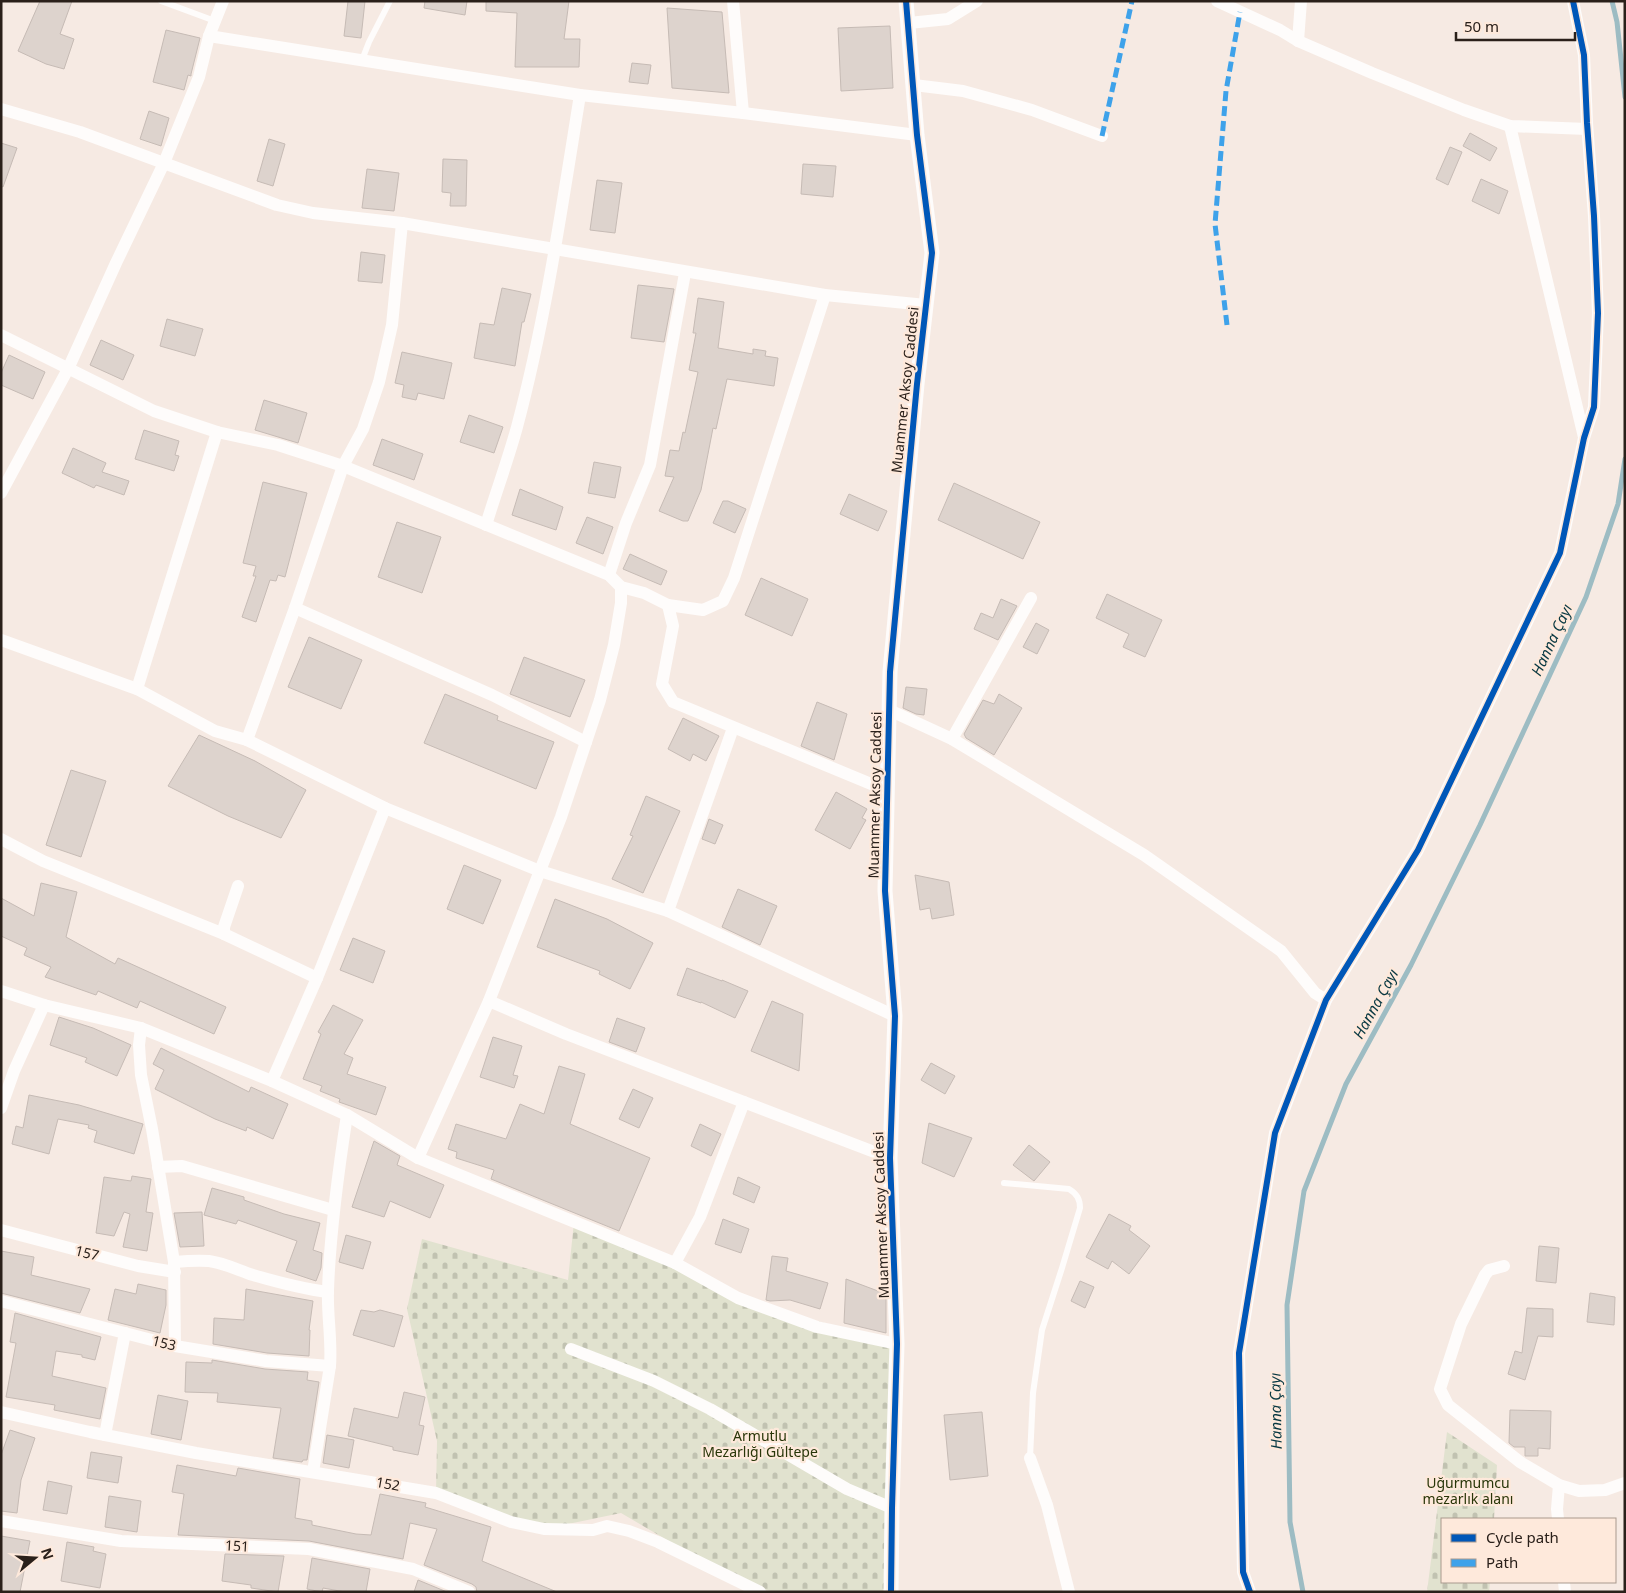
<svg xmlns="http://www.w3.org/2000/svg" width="1626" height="1593" font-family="'Noto Sans',sans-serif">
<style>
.cemetery{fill:url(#cemetery-stones)}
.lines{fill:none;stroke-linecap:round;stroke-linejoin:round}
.stream{stroke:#9dbcc3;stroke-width:5}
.building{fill:#ddd3cd;stroke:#c6bbb5}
.service{stroke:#fefcfb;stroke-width:6}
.minor{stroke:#fefcfb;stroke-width:12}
.tertiary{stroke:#fefcfb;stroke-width:15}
.quiet{stroke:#3ea2ea;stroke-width:5;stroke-dasharray:10 5;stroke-linecap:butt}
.cycleway-casing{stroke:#fee9db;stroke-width:9}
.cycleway{stroke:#0057b8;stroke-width:6}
.labels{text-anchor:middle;stroke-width:4.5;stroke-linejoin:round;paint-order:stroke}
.street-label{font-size:14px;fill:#2a201a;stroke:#fee9db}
.park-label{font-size:14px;fill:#293609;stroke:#fee9db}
.water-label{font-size:15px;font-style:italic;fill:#083842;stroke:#fee9db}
</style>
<defs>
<pattern id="cemetery-stones" width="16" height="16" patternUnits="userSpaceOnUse" patternTransform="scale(1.25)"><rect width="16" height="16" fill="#e1e2cf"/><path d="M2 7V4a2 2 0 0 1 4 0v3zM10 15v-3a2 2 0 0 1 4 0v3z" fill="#c1c2b1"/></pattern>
</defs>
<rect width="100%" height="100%" fill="#f6eae3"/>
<!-- cemetery -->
<g class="cemetery">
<path d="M574,1222L738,1298L897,1344L887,1592H775L742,1584L621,1513L544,1529L436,1493L437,1441L407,1309L422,1239L568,1280Z"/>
<path d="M1447,1432L1497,1465L1494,1519H1442V1582H1490L1489,1592H1427Z"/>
</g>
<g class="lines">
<!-- stream -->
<g class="stream">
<path d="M1612,1L1617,22L1625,97"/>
<path d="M1303,1592L1290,1522L1287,1305L1304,1191L1346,1084L1411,965L1480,825L1586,597L1618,504L1625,459"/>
</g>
</g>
<!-- building -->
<g class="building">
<path d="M40,1H72L60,34L74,39L64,69L46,64L18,51Z"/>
<path d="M348,1H365L361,38L344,36Z"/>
<path d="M425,1H467L465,15L424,8Z"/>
<path d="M486,1H569L564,39H580L579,67H515L517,13L486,11Z"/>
<path d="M667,8L722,12L729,93L672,88Z"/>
<path d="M890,26L893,88L841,91L838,28Z"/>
<path d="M166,30L200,38L191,74V76L188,75L184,90L153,82Z"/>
<path d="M632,63L651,65L648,84L629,82Z"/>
<path d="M149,111L169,118L161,146L140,139Z"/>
<path d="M1470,133L1497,148L1490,161L1463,146Z"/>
<path d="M269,139L285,144L273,186L257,181Z"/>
<path d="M1,143L17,148L3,187L1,186Z"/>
<path d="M1450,147L1462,152L1448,185L1436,179Z"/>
<path d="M443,159L467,160L466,206H450L451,193L442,192Z"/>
<path d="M803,164L836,166L833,197L801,194Z"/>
<path d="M367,169L399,173L394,211L362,208Z"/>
<path d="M1481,179L1508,191L1499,214L1472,201Z"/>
<path d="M597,180L622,183L615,233L590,230Z"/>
<path d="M361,252L385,255L382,283L358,281Z"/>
<path d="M638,285L674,289L664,342L631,338Z"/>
<path d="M502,288L531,294L524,322H522L515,366L474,358L480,323L494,325Z"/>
<path d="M698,298L724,302L718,348L753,354V349L766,351L765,356L778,358L774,386L727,379L716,429L713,428L701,490L688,521H683L659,511L674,477L665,476L670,450L679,451L683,432L685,433L698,372L689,370L696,333H693Z"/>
<path d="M167,319L203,329L195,356L160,346Z"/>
<path d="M101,340L134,355L123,380L90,365Z"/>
<path d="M402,352L452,363L444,399L418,393L416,400L402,397L404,385L395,383Z"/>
<path d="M9,355L45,372L33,399L1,385V373Z"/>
<path d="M264,400L307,413L298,443L255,430Z"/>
<path d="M469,415L503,427L494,453L460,442Z"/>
<path d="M144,430L179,441L175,455L179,456L174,471L135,459Z"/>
<path d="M382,439L423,454L414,480L373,465Z"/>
<path d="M73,448L106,463L102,472L129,481L124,495L96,485L94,488L62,473Z"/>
<path d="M594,462L621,467L615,498L588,493Z"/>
<path d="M263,482L307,493L285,577L278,575L276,581L270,580L256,622L242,617L256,576H253L256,566L243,563Z"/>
<path d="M954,483L1040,522L1023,559L938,520Z"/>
<path d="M520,489L563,507L556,530L512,515Z"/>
<path d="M849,494L887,511L878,531L840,514Z"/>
<path d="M723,501H728L746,509L735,533L713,523Z"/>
<path d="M587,517L613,527L603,554L576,543Z"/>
<path d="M397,522L441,537L422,593L378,577Z"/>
<path d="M630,554L667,571L661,585L623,569Z"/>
<path d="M761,578L808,599L792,636L745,615Z"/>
<path d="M1107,594L1162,620L1145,657L1123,647L1129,634L1096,618Z"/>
<path d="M1001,599L1017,606L998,640L974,629L981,613L993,618Z"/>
<path d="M1036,623L1049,630L1037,654L1023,647Z"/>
<path d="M309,637L362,660L341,709L288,687Z"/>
<path d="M524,657L585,680L570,717L510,694Z"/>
<path d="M906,687L927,689L924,715L916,714L903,708Z"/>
<path d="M445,694L498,716L497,720L554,742L536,789L424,743Z"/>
<path d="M999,694L1022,708L994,755L966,738L964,734L983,700L994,704Z"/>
<path d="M817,702L847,714L834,760L801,746Z"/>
<path d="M683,718L719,736L706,761L693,754L690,761L668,749Z"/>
<path d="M199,735L255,761L306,790L281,838L228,816L168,786Z"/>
<path d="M71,770L106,781L81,857L46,845Z"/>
<path d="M836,792L867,809L862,818L866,820L850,849L815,830Z"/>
<path d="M646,796L680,811L643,893L612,879L633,836L630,835Z"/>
<path d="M709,819L723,825L715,844L702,839Z"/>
<path d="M464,865L501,880L483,924L447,909Z"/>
<path d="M915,875L949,882L954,915L932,919L930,908L920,910Z"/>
<path d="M41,883L77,892L66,937L115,964L118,958L226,1007L214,1034L140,1001L137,1008L98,991L96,995L45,977L51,967L24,955L27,948L1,936V898L34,916Z"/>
<path d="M738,889L777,906L760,945L722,927Z"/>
<path d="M555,899L607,919L653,943L630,989L599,974L600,971L537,947Z"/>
<path d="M353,938L385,951L373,983L340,970Z"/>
<path d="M687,968L722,981V980L748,991L735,1018L701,1002V1003L677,995Z"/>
<path d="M772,1001L803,1014L799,1071L751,1051Z"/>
<path d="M333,1005L363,1020L344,1054L353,1058L347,1074L386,1087L376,1115L339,1102L340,1099L320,1091L322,1086L303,1079L321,1034L318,1032Z"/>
<path d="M59,1017L93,1028L131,1045L117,1076L85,1062L87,1058L50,1045Z"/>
<path d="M617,1018L645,1028L636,1052L609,1042Z"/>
<path d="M493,1037L522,1046L513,1075L518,1076L514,1088L480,1077Z"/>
<path d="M161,1048L249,1092L251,1087L288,1104L273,1139L247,1127L246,1131L215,1119L155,1089L164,1070L153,1064Z"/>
<path d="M931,1063L955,1076L945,1094L921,1080Z"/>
<path d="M559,1066L585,1074L570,1124L650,1158L619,1231L491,1179L494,1170L456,1158L457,1152L448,1149L456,1124L506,1139L520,1104L544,1114Z"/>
<path d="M633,1089L653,1098L639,1128L619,1119Z"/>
<path d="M29,1095L79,1105L143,1124L134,1154L94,1142L97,1131L88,1128L89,1125L58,1119L49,1154L12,1144L16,1126L23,1128Z"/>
<path d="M929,1123L972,1138L954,1177L922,1163Z"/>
<path d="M700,1124L721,1134L711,1156L691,1146Z"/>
<path d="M374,1141L400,1156L397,1165L444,1185L430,1218L390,1201L384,1217L352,1207Z"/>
<path d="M1029,1145L1050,1162L1034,1181L1013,1165Z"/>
<path d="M132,1176L151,1179L146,1212L153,1213L147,1251L123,1247L130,1214L124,1212L114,1236L96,1233L104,1177L131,1181Z"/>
<path d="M738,1177L760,1187L754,1203L733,1194Z"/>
<path d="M212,1188L244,1197V1200L284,1214L320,1223L313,1250L322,1253L321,1268L316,1281L286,1271L297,1241L238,1220L236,1224L204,1215Z"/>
<path d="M202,1212L204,1246L180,1247L174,1213Z"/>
<path d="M1109,1214L1131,1226L1129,1230L1150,1246L1129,1274L1112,1261L1108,1269L1086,1257Z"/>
<path d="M723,1219L749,1229L741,1253L715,1244Z"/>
<path d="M346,1235L371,1242L363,1269L339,1262Z"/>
<path d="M1539,1246L1559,1248L1556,1283L1536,1281Z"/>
<path d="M1,1251L34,1257L31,1275L90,1289L80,1313L1,1293Z"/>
<path d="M772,1256L788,1258L786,1271L828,1283L820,1309L790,1300L770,1301L766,1300Z"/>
<path d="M846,1279L886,1294V1333L844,1323Z"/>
<path d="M1080,1281L1094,1287L1085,1308L1071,1301Z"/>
<path d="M138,1284L166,1290V1305L160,1333L108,1320L115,1289L136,1294Z"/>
<path d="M246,1289L313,1301L309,1330H310L309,1356L267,1353L213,1344L214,1318L244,1320Z"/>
<path d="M1590,1293L1615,1297L1614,1325L1587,1322Z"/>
<path d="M1527,1308L1553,1309V1337L1538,1336L1525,1380L1508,1374L1515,1351L1522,1353Z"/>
<path d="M361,1310L374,1312L380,1310L403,1316L394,1347L353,1335Z"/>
<path d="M15,1313L101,1337L95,1360L82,1357V1355L56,1351L52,1376L106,1388L100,1419L54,1410L55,1405L6,1397L16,1343L10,1342Z"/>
<path d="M212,1360L265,1369L308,1372L307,1380L319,1382L307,1460H303L302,1462L273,1458L281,1408L217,1402L218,1393L185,1392L186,1362L212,1363Z"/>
<path d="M404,1392L425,1397L419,1425L424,1426L418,1455L393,1450V1447L348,1436L354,1408L398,1418Z"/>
<path d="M158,1395L188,1401L181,1440L151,1434Z"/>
<path d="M1510,1410L1551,1411L1550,1449L1538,1448V1456H1525V1447H1514L1509,1443Z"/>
<path d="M982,1412L988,1476L950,1480L944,1415Z"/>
<path d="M10,1430L35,1438L21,1480L17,1513L1,1511V1455Z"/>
<path d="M327,1435L354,1440L349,1468L323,1463Z"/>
<path d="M91,1452L122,1457L118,1483L87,1478Z"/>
<path d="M177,1465L236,1476L238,1468L300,1479L295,1518L312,1521V1525L356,1534L371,1535L380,1494L426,1503L425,1507L491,1527L482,1561L557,1592H477L476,1587L472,1584L424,1565L437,1529L410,1523L403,1559L309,1541L178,1535L184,1494L172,1492Z"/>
<path d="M48,1481L72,1486L67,1514L43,1510Z"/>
<path d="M109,1496L141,1501L137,1532L105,1527Z"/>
<path d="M1,1536L30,1541L20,1592H1Z"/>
<path d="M67,1542L94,1547L93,1551L106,1554L100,1588L61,1581Z"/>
<path d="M225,1554L284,1556L278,1592L251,1588V1585L222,1581Z"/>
<path d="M312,1558L370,1569L366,1592H345L323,1588L322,1592L307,1589Z"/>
<path d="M418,1580L447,1592H414Z"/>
</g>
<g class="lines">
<!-- service -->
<g class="service">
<path d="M161,1L215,21"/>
<path d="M362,60L369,42L390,1"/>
<path d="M1004,1183L1069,1189C1077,1194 1080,1199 1080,1208L1062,1268L1042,1330L1033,1393L1030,1458"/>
</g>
<!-- minor -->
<g class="minor">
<path d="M733,1L743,113"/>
<path d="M1217,1L1280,30L1298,41L1372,73L1464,110L1510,126L1587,129"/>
<path d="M909,23L948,19L977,1"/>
<path d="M209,36L580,95L743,113L917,135"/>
<path d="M1298,41L1301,1"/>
<path d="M914,85L963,91L1032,110L1102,136"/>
<path d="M1,109L80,132L277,205L313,213L402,223L825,295L926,305"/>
<path d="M1510,126L1584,437"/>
<path d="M1,335L154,411L217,432L278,445L343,466L609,575L621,587L644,593L668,605L673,626L662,684L673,702L888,791"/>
<path d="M1,493L68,369L116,263L164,163L199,77L209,36L223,1"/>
<path d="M486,525C496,492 508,460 517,427C546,318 562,206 580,95"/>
<path d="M609,575L626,523L650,465L685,273"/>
<path d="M668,605L703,610L723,601L734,578L825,295"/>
<path d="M295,608L492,695L586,742"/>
<path d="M1,640L137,689L215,731L247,740L385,808L540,871L668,911L895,1016"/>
<path d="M137,689L217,432"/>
<path d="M889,710L952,739L1144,855L1281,951L1315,993L1326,1000"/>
<path d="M952,739L1031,598"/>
<path d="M247,740L295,608L343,466L363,429L379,382L392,325L402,223"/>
<path d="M1,839L43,861L224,934"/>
<path d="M238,886L224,927V934L317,978"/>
<path d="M668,911L733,728"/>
<path d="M1,991L44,1005L141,1028L272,1081L347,1115L418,1158L675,1263L738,1298L817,1327L897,1344"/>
<path d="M489,1001L566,1034L890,1158"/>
<path d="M141,1028L139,1045L141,1075L152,1129L174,1262L175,1346"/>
<path d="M272,1081L317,978L385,808"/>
<path d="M1,1108L14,1071L44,1005"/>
<path d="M418,1158L489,1001L561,817L600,700L614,645L621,603V587"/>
<path d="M158,1167L182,1166L333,1210"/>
<path d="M1,1230L138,1266L175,1272"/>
<path d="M174,1262C185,1261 197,1260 209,1261C224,1263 238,1270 253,1275C277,1282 303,1289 328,1292"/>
<path d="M675,1263L700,1217L744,1102"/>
<path d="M1504,1266L1489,1270L1485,1275L1461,1324L1440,1389L1448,1405L1520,1462L1559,1485L1579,1491L1605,1490L1625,1483"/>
<path d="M1,1301L175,1346L266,1361L330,1366"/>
<path d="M571,1349L654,1381L710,1409L847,1489L892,1508"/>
<path d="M1,1412L90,1432L196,1453L436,1493L511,1522L544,1529L593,1530L607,1526L629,1531L658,1542L760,1592"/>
<path d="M105,1435L125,1333"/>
<path d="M1030,1458L1047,1505L1069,1592"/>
<path d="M313,1472L330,1366C332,1340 327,1315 328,1290C330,1231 338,1173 347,1115"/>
<path d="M1558,1519L1557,1509L1559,1485"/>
<path d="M1,1521L121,1541L309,1549L413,1569L469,1592"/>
<path d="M1564,1582L1565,1592"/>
<path d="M1250,1592L1243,1572L1239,1353L1275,1133L1326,1000L1418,850L1560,553L1584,438L1594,407L1598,313L1594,216L1587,123L1584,55L1573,1"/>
</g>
<!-- tertiary -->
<path class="tertiary" d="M891,1592L892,1508L897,1344L890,1158L895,1016L885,891L890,672L917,384L932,253L917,135L906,1"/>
<!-- quiet -->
<g class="quiet">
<path d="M1102,136L1132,1"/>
<path d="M1227,325L1215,224L1226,91L1240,12"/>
</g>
<!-- cycleway casing -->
<g class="cycleway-casing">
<g id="cycleway">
<path d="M891,1592L892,1508L897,1344L890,1158L895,1016L885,891L890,672L917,384L932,253L917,135L906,1"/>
<path d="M1250,1592L1243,1572L1239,1353L1275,1133L1326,1000L1418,850L1560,553L1584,438L1594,407L1598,313L1594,216L1587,123L1584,55L1573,1"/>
</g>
</g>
<!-- cycleway -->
<use href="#cycleway" class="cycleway"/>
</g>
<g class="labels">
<!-- street labels -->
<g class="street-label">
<text transform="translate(905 390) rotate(-84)" y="5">Muammer Aksoy Caddesi</text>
<text transform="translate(875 795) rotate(-89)" y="5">Muammer Aksoy Caddesi</text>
<text transform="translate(881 1215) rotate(-92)" y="5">Muammer Aksoy Caddesi</text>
<text transform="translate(87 1253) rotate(14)" y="5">157</text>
<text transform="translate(164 1343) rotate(14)" y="5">153</text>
<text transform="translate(388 1484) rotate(10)" y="5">152</text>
<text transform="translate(237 1546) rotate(3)" y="5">151</text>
</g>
<!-- park labels -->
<g class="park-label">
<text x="760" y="1441">Armutlu<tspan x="760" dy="16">Mezarlığı Gültepe</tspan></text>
<text x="1468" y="1488">Uğurmumcu<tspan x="1468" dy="16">mezarlık alanı</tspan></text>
</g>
<!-- water labels -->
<g class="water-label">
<text transform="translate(1552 640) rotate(-65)" y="5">Hanna Çayı</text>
<text transform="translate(1376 1004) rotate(-61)" y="5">Hanna Çayı</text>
<text transform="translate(1276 1411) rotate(-91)" y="5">Hanna Çayı</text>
</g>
</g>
<!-- border -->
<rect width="1626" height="1593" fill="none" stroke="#2a201a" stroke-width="5"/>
<!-- legend -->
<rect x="1441" y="1518" width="175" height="65" fill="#fee9db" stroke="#a9998e"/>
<rect x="1451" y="1534" width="25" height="8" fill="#0057b8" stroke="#a9998e"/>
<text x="1486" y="1543" font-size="15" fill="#2a201a">Cycle path</text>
<rect x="1451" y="1559" width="25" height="8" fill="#3ea2ea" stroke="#a9998e"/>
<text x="1486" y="1568" font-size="15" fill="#2a201a">Path</text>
<!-- north arrow -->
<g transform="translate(35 1558) rotate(72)" stroke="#fee9db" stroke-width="4" paint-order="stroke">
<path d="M0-4L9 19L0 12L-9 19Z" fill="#2a201a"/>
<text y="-8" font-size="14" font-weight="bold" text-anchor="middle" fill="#2a201a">N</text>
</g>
<!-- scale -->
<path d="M1456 32v8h119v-8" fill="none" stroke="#2a201a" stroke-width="2.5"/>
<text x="1464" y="32" font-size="15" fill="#2a201a" stroke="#fee9db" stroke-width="4" paint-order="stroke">50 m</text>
</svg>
